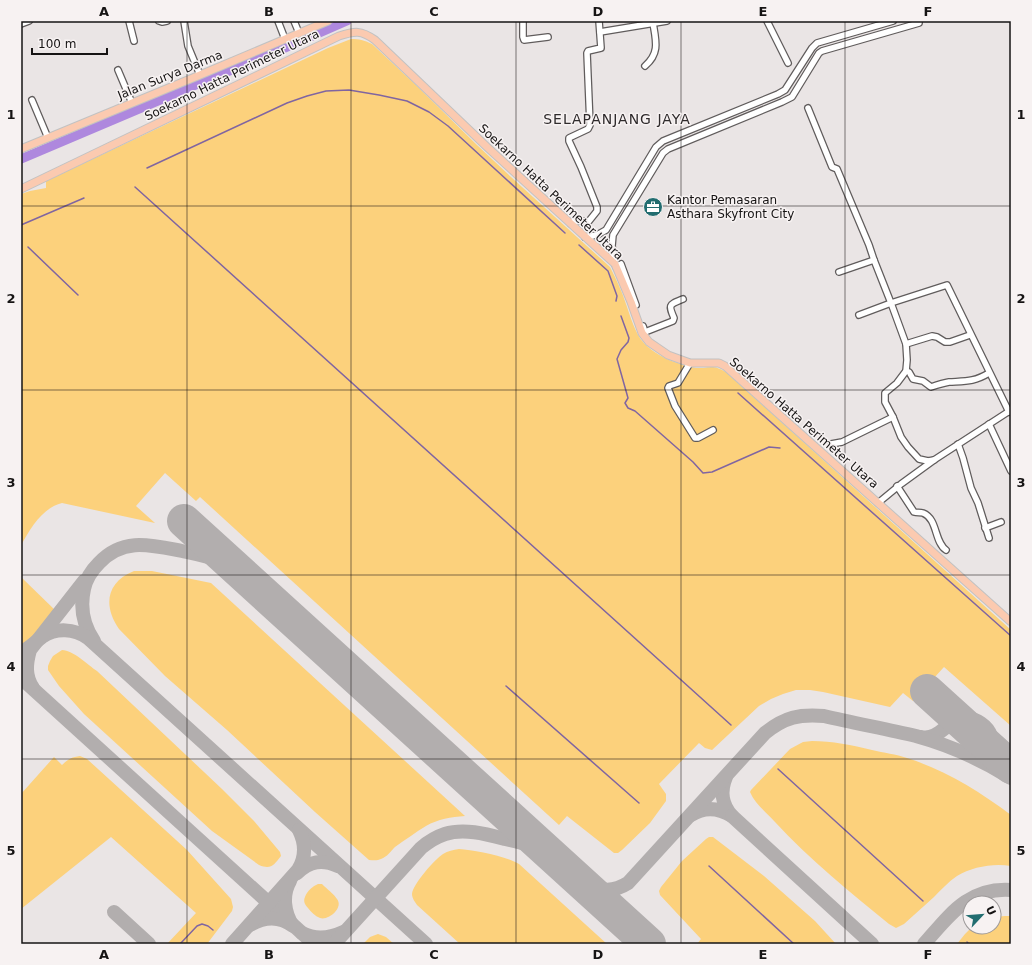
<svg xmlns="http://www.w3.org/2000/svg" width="1032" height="965" font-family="'DejaVu Sans',sans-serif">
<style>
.green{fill:#fcd17c}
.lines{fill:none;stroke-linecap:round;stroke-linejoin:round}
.stream{stroke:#8065a1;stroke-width:1.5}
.river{stroke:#ae88de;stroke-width:9}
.taxiway{stroke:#b2aeae;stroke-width:14}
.runway{stroke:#b2aeae;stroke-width:34}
.minor-casing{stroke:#605c5c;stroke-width:8}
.major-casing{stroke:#c2c2c2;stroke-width:9}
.minor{stroke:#fff;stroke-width:5.5}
.major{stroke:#fbcab0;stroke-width:7}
.grid{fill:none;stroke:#161414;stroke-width:1;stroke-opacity:0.55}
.labels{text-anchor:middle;stroke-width:3;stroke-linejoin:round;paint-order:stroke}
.street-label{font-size:12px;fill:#161414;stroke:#f7f2f2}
.poi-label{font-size:12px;fill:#161414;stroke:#f7f2f2;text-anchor:start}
.quarter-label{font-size:14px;letter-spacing:1px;fill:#2f2b2c;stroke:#f7f2f2}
.neatline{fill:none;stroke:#161414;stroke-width:1.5}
.grid-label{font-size:13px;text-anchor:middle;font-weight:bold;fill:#161414}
</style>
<rect width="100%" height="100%" fill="#eae5e5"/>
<!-- green -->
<g class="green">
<path d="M351,39C359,39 364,40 372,44L418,87L477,145L511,177L610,267C616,279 622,291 626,304C630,315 635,334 644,343C652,352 667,360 678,363C684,365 690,367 696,368C711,369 710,363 726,372L1011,630V726L944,667L913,701L903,693L890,707L823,692L810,690H796L783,694L771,699L759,706L712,750L705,748L699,743L659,784L666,794V801L650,823L622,850L618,853H614L567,816L559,825L200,497L196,501L165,473L136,506L155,523L62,503C42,508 31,528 21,545V194L30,191L46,188V181L328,48Z"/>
<path d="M134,571H152L211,583L465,816C451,817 438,819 426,826C416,832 405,840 395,847C391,851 387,857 381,859C377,861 373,860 369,860L315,812L227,730L165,676L119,629C103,606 106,582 134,571Z"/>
<path d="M21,577L59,614L35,643L21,652Z"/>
<path d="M62,650C73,650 88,665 97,671L222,789L254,821L280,852L281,856C274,865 271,870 259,865L212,831L84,714L59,686L48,670V666L50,661L53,656Z"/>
<path d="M812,741C832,741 852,745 872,750C884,753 896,754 907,758C945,770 979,791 1011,815V866C993,863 972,867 957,876C948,882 941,890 934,897C924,906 914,915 904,924L896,928L889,924C850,892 810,860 775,822C767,813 755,804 750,792L751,790L790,749L803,742Z"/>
<path d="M80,756L87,759L187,850L231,899L233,907L232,911L207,944H167L196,913L111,837L21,909V794L54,757L62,765C68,759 72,757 80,756Z"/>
<path d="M709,837H713L764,876L815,921L836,944H697L701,939L660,895L659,891L661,887L682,861L706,839Z"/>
<path d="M459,849C474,850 506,856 519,864L607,944H460L417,905C415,902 412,898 412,894C413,884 435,859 443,854C448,851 453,850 459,849Z"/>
<path d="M318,884H322C327,889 334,894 337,899C344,908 328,921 320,918C315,916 311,912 308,908C305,905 303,901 305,897C307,891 313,886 318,884Z"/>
<path d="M1005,916H1011V944H957L965,934L972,927H994V917Z"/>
<path d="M378,934L386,937L394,944H363L370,937Z"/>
</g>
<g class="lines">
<!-- stream -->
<g class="stream">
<path d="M147,168L287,103L307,96L326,91L349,90L379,95L407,101L429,112L448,126L565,233"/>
<path d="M135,187L731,725"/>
<path d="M21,225L84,198"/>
<path d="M579,245L608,271L617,296L616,301"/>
<path d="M28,247L78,295"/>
<path d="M621,316L629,338L628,342L621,350L617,359L628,398L625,403L628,408L635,411L693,462L703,473L712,472L769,447L780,448"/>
<path d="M738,393L1011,636"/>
<path d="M506,686L639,803"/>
<path d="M778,769L923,901"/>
<path d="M709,866L794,944"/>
<path d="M967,942L969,944"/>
<path d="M180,944L197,926L202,924L208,926L213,930"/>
</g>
<!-- river -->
<path class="river" d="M21,159L205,81L283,49L347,21"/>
<!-- taxiway -->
<g class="taxiway">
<path d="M94,641C83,625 80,607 84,589C86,579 92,570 99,563C123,537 151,545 182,551C196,554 212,557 226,563C237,568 246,578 255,585"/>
<path d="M21,652C29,649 35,642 42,637C57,627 74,629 88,638L426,944"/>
<path d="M21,678L314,944"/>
<path d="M33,688C25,676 26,664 30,650L84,581"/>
<path d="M921,737C940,741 947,719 965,718C976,718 988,726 991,736C993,741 993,746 996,751C1000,757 1006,762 1011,767"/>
<path d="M691,815C705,806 719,808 732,816C722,805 720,791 726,777"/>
<path d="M732,816L872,944"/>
<path d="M297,873C310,861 322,859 338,866"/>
<path d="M573,874C591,887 606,897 628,883L765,733C785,717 799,714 824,716C854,723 886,729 916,736C949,745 982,760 1011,778"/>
<path d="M114,912L149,944"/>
<path d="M250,925C264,917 280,916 293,926C284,912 282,895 290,881"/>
<path d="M302,933C316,940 330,938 343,932"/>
<path d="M232,944L298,870C306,857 306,844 299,830"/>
<path d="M334,944L421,848C428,842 436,837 445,834C464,828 486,834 505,839C514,841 523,843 531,846C544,851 554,860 565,868"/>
<path d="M924,944C949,916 968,887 1011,890"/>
</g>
<!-- runway -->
<g class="runway">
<path d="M184,521L649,944"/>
<path d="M927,691L1011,767"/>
</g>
<!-- minor casing -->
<g class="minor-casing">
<g id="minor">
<path d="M129,21L134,41"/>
<path d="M159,21L162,22L167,21"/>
<path d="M184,21L188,46L200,75"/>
<path d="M278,21L285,39"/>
<path d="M294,21L299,33"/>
<path d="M523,21V37L524,40L548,37"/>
<path d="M767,21L788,63"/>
<path d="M21,24L29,21"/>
<path d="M600,32L667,21"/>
<path d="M645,66C660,53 656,41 653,23"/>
<path d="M118,70L132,103"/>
<path d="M32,100L48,138"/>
<path d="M808,108L832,167L837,169L869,245L874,260L891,303L906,344L907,360L906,371L897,383L885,393V402L893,417L901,437L908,447L919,459L928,461L934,460"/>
<path d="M571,224L574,221H589L597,211V207L581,167L569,141V138L571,137L588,129L590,125L587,53L588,51L601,48L599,21"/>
<path d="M585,237L597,235L606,230L656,147L663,141L778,94L785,90L812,48L817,43L893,21"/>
<path d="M615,264L612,246L613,235L663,153L668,149L782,102L792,97L819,53L822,51L919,23V21"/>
<path d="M616,267L621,264L636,305"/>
<path d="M839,272L874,260"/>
<path d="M859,315L891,303L947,285L1009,412"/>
<path d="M643,326L645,332L673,321L674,318C668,304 669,305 683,299"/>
<path d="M906,344L932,336L937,337L945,342H950L970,335"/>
<path d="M690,363L678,383L669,386L668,388L675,406L695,438H698L713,430"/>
<path d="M906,371L909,372L913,379L923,381L931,387C937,385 943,383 949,382C966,381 974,382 989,373"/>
<path d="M989,424L1011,471"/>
<path d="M831,444L842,442L893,417"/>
<path d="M958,444L963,458L971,488L978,503L989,538"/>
<path d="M897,486L914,512C917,513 920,512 923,513C938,519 934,542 946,550"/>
<path d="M878,503L901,484L934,460L1011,410"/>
<path d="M985,528L1001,522"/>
</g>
</g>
<!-- major casing -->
<g class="major-casing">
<g id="major">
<path d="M21,149L200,75L328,21"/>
<path d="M21,189L339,36C355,31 361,30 375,40L487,147L615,264L631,302L642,333L649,342L668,355L690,363H719L725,366L1011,622"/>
</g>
</g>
<!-- minor -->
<use href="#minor" class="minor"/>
<!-- major -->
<use href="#major" class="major"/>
</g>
<!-- grid -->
<path class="grid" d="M187,21V944M351,21V944M516,21V944M681,21V944M845,21V944M21,206H1011M21,390H1011M21,575H1011M21,759H1011"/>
<!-- icons -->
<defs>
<g id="office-disc" transform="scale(1)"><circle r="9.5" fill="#226d70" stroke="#f7f2f2"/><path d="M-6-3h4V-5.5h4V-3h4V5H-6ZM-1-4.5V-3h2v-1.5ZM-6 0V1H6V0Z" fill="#fff"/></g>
</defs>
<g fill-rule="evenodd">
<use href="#office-disc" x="653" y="207"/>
</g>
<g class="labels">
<!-- street labels -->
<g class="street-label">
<text transform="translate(170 75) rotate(-22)" y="4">Jalan Surya Darma</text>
<text transform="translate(232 75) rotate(-26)" y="4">Soekarno Hatta Perimeter Utara</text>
<text transform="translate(551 192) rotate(43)" y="4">Soekarno Hatta Perimeter Utara</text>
<text transform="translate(804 423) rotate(41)" y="4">Soekarno Hatta Perimeter Utara</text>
</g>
<!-- poi labels -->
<g class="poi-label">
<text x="667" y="204">Kantor Pemasaran<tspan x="667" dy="14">Asthara Skyfront City</tspan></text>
</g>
<!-- quarter labels -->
<g class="quarter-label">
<text x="617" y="124">SELAPANJANG JAYA</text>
</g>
</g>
<!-- border -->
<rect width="1032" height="965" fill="none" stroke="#f7f2f2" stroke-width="44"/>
<!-- north arrow -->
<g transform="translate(982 915) rotate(64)"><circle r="19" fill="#f7f2f2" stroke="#9d9999"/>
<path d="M0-3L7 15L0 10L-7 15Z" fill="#226d70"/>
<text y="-6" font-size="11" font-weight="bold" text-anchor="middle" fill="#161414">U</text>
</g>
<!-- scale -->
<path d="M32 48v6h75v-6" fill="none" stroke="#161414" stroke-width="2"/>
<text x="38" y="48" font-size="12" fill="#161414" stroke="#f7f2f2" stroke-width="3" paint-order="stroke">100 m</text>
<rect x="22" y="22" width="988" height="921" class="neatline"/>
<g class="grid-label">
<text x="104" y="16">A</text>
<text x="269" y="16">B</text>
<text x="434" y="16">C</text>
<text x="598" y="16">D</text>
<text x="763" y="16">E</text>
<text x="928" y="16">F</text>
<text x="11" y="119">1</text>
<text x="1021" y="119">1</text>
<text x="11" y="303">2</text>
<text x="1021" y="303">2</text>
<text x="11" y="487">3</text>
<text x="1021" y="487">3</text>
<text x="11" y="671">4</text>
<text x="1021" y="671">4</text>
<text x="11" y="855">5</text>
<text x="1021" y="855">5</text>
<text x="104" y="959">A</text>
<text x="269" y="959">B</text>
<text x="434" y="959">C</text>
<text x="598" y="959">D</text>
<text x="763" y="959">E</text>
<text x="928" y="959">F</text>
</g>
</svg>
